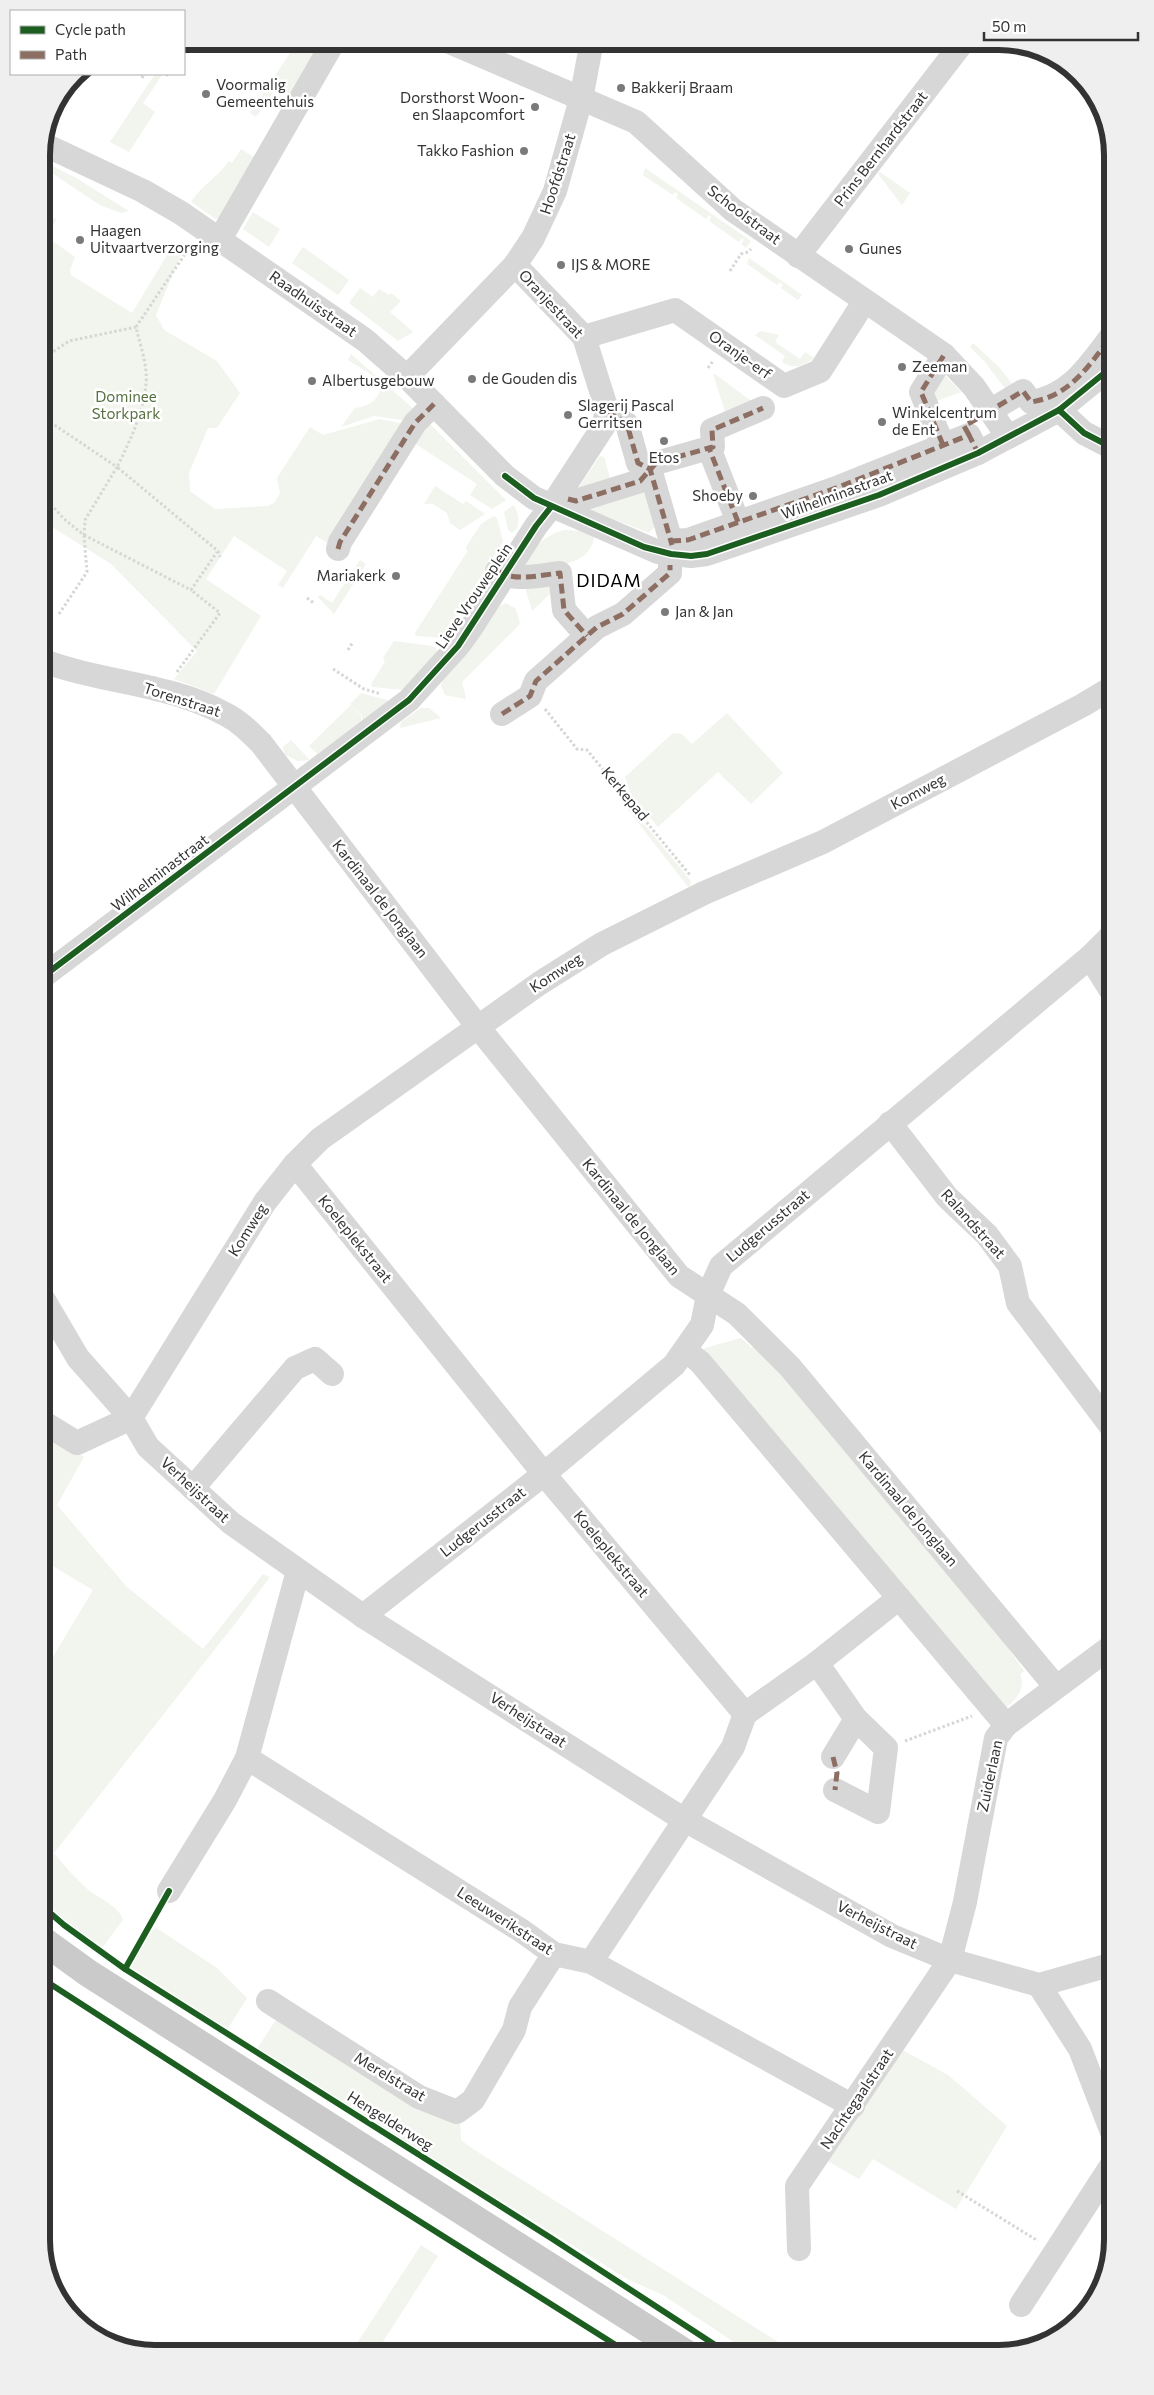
<svg xmlns="http://www.w3.org/2000/svg" width="1154" height="2395" font-family="Commissioner,sans-serif">
<style>
.green{fill:#f1f5ed}
.lines{fill:none;stroke-linecap:round;stroke-linejoin:round}
.path{stroke:#d6d6d6;stroke-width:3;stroke-dasharray:2.5 2.5;stroke-linecap:butt}
.minor{stroke:#d7d7d7;stroke-width:24}
.major{stroke:#cacaca;stroke-width:28}
.quiet{stroke:#8d6e63;stroke-width:5;stroke-dasharray:10 5;stroke-linecap:butt}
.cycleway-casing{stroke:#fff;stroke-width:9}
.cycleway{stroke:#1b5e20;stroke-width:6}
.poi-dot{fill:#7a7a7a;stroke:#fff;stroke-width:2}
.labels{text-anchor:middle;stroke-width:5;stroke-linejoin:round;paint-order:stroke}
.poi-label{font-size:15px;fill:#333;stroke:#fff;text-anchor:start}
.street-label{font-size:15px;fill:#333;stroke:#fff}
.park-label{font-size:15px;fill:#56703f;stroke:#fff}
.quarter-label{font-size:18px;letter-spacing:1px;fill:#000;stroke:#fff}
.rim{fill:none;stroke:#333;stroke-width:6}
</style>
<rect width="100%" height="100%" fill="#fff"/>
<!-- green -->
<g class="green">
<path d="M298,41H325L291,99L275,89L256,117L250,113Z"/>
<path d="M155,74L162,75L143,103L155,112L129,152L110,142Z"/>
<path d="M241,149L257,159L222,216L216,219L191,202C201,186 218,177 229,161L232,163Z"/>
<path d="M50,165L76,178L129,211L121,213L100,205L52,173L49,168Z"/>
<path d="M645,168L751,241L746,248L741,244L744,240L742,238L739,242L709,221L711,217L709,215L706,219L676,198L678,194L675,192L673,195L643,175Z"/>
<path d="M880,172L910,193L902,205L878,174Z"/>
<path d="M41,210L56,220L47,237L75,257L70,270L71,275L132,313L175,242L184,247L156,315L164,330L217,361L240,393L217,428H208L189,473L190,491L215,509L267,506L274,503L280,493L277,478L310,427L323,435L380,419L408,425L331,545L316,536L283,588L278,585L287,571L234,536L206,579L261,616L214,694L174,679L197,651L111,564L41,520Z"/>
<path d="M253,212L280,229L269,247L243,229Z"/>
<path d="M303,247L349,280L338,295L292,263Z"/>
<path d="M749,258L802,295L798,300L781,288L783,285L780,282L777,285L747,264Z"/>
<path d="M360,288L373,297L379,289L389,295L391,293L401,301L390,312L413,332L398,341L349,303Z"/>
<path d="M761,331L779,335L775,342L800,359L805,352L814,358C804,366 793,370 782,362L785,356L755,335Z"/>
<path d="M973,343L999,367L1017,390L1010,395L985,362L970,347Z"/>
<path d="M351,354L416,411L410,421L374,416L341,427L355,408C368,408 389,394 376,379C369,372 357,366 348,360Z"/>
<path d="M940,370L961,392L934,402L929,389Z"/>
<path d="M713,374H715L751,401L726,415Z"/>
<path d="M425,419L506,500L492,509L470,495L477,484L411,441Z"/>
<path d="M600,456L604,457L611,481L575,493Z"/>
<path d="M435,486L463,504L466,501L485,514L460,530L450,523L447,513L433,504H424Z"/>
<path d="M644,486L655,526L649,533L582,507Z"/>
<path d="M513,505C519,511 519,521 517,529L512,533L508,530L504,512Z"/>
<path d="M494,516L497,518L503,542L441,638L416,636L415,633L467,552L466,547L481,524Z"/>
<path d="M564,530L582,531L594,537C590,568 548,566 525,568C527,549 548,534 564,530Z"/>
<path d="M360,560L366,564L334,614L318,597L320,595L332,603Z"/>
<path d="M550,578L552,592L532,611L525,587Z"/>
<path d="M506,603L516,609L520,624L462,682L466,699L445,695L441,686L442,682L497,607Z"/>
<path d="M394,641L432,646L436,648L437,652L404,690L372,687L371,684L385,662L383,658Z"/>
<path d="M361,693L387,700L389,702L362,723V715L350,704Z"/>
<path d="M351,705L361,715V722L317,754L309,746Z"/>
<path d="M421,708H429L441,718L400,728L401,722Z"/>
<path d="M727,713L783,773L751,804L718,772L658,827L631,795L625,777L673,733L682,734L692,744Z"/>
<path d="M291,740L309,759V760L298,761L285,755L283,747Z"/>
<path d="M618,797H622L691,881L689,888Z"/>
<path d="M741,1338L752,1348L755,1344L976,1601L1024,1671L1020,1674C1026,1687 1017,1699 1007,1707L1000,1705L912,1599L911,1594L703,1351L705,1348Z"/>
<path d="M41,1429L84,1457L57,1505L126,1586L203,1649L263,1574L270,1577L238,1620L54,1853C64,1865 74,1877 86,1888C97,1898 119,1905 123,1920L102,1948L61,1917L41,1899V1677L93,1590L41,1559Z"/>
<path d="M155,1927L217,1968L247,1998L227,2030L128,1965Z"/>
<path d="M277,2018L460,2121L461,2140L470,2147L797,2354H752L663,2295L627,2279L257,2049Z"/>
<path d="M897,2047L948,2075L1007,2126L956,2209L873,2159L859,2179L824,2159Z"/>
<path d="M421,2245L438,2256L375,2354H350Z"/>
</g>
<g class="lines">
<!-- path -->
<g class="path">
<path d="M166,74L169,76"/>
<path d="M142,78L144,74"/>
<path d="M730,271L741,254L748,252L751,249"/>
<path d="M136,327L191,245"/>
<path d="M41,360L69,341L136,327C140,345 148,366 146,384C143,414 130,441 117,467L218,551L220,557"/>
<path d="M708,368L713,361"/>
<path d="M41,493L64,519L84,535L85,520L117,467L41,416"/>
<path d="M84,535L191,590L217,552"/>
<path d="M307,598L315,604"/>
<path d="M59,614L87,572L84,536"/>
<path d="M348,650L353,642"/>
<path d="M333,669L364,689L381,694"/>
<path d="M177,672L220,613L191,590"/>
<path d="M545,709L577,749L587,750L690,875"/>
<path d="M905,1741L972,1716"/>
<path d="M957,2191L1038,2241"/>
</g>
<!-- minor -->
<g class="minor">
<path d="M447,41L636,122L733,210L944,355L974,387L1008,437"/>
<path d="M43,144L143,191L181,213L365,340L407,377L505,476L534,498L658,552L691,556L707,554L879,495L978,453L1059,410L1113,366"/>
<path d="M220,239L334,41"/>
<path d="M798,256L963,42"/>
<path d="M515,265L584,337L607,410L627,424L638,463L650,469L672,545"/>
<path d="M584,337L675,310L784,386L820,371L864,302"/>
<path d="M407,377L515,265L533,238L555,191L581,99L592,41"/>
<path d="M998,406L1023,391L1031,402C1071,396 1090,364 1113,334"/>
<path d="M1059,410L1084,433L1113,448"/>
<path d="M943,445L921,392L944,355"/>
<path d="M568,499L576,501L640,481L656,463L709,448"/>
<path d="M738,522L709,448L713,447L712,430L763,408"/>
<path d="M671,541L688,540L839,487L969,435L978,453"/>
<path d="M338,549L340,542L415,423L434,404"/>
<path d="M497,571C514,582 541,575 560,573L564,610L587,636"/>
<path d="M41,660C101,683 169,683 225,714C239,721 250,732 261,743L478,1027L679,1276L737,1314L790,1367L1056,1687"/>
<path d="M502,714L530,696L536,681L597,627L623,614L670,573V565"/>
<path d="M1090,957L1113,994"/>
<path d="M41,978L409,700L458,646L471,628L536,526L551,507L603,427L607,410"/>
<path d="M890,1123L947,1197L987,1235L1010,1266L1018,1303L1113,1429"/>
<path d="M295,1164L544,1474L745,1714L733,1747L591,1962"/>
<path d="M41,1295L78,1358L131,1418L148,1447L231,1523L363,1616L683,1819L892,1936L950,1960L1039,1985L1113,1964"/>
<path d="M685,1350L700,1362L1006,1725"/>
<path d="M41,1421L77,1443L131,1418L265,1202L295,1164L320,1139L540,983L602,944L704,893L823,842L1083,705L1113,687"/>
<path d="M193,1488L295,1368L315,1359L332,1374"/>
<path d="M298,1571L247,1758L522,1931L554,1954L591,1962L853,2106"/>
<path d="M363,1616L544,1474L674,1365L702,1325L708,1295L721,1266L1090,957L1113,934"/>
<path d="M817,1663L899,1598"/>
<path d="M745,1714L817,1663L856,1719L886,1748L878,1812L835,1790"/>
<path d="M833,1757L856,1719"/>
<path d="M169,1891L225,1800L247,1758"/>
<path d="M1039,1985L1080,2049L1113,2135"/>
<path d="M268,2001L419,2097L457,2112L473,2100L514,2030L520,2007L554,1954"/>
<path d="M799,2249L797,2186L950,1960L965,1902L996,1738L1006,1725L1113,1645"/>
<path d="M1021,2305L1113,2163"/>
</g>
<!-- major -->
<path class="major" d="M41,1939L88,1973L687,2354"/>
<!-- quiet -->
<g class="quiet">
<path d="M998,406L1023,391L1031,402C1071,396 1090,364 1113,334"/>
<path d="M607,410L627,424L638,463L650,469L672,545"/>
<path d="M969,435L964,426L984,415"/>
<path d="M943,445L921,392L944,355"/>
<path d="M568,499L576,501L640,481L656,463L709,448"/>
<path d="M738,522L709,448L713,447L712,430L763,408"/>
<path d="M671,541L688,540L839,487L969,435L978,453"/>
<path d="M338,549L340,542L415,423L434,404"/>
<path d="M497,571C514,582 541,575 560,573L564,610L587,636"/>
<path d="M502,714L530,696L536,681L597,627L623,614L670,573V565"/>
<path d="M833,1757L837,1773L835,1790"/>
</g>
<!-- cycleway casing -->
<g class="cycleway-casing">
<g id="cycleway">
<path d="M1059,410L1084,433L1113,448"/>
<path d="M505,476L534,498L644,547L671,554L691,556L707,554L879,495L978,453L1059,410L1113,366"/>
<path d="M41,978L409,700L458,646L536,526L551,507"/>
<path d="M41,1905L64,1925L125,1969L551,2238L729,2354"/>
<path d="M125,1969L169,1891"/>
<path d="M41,1978L354,2180L630,2354"/>
</g>
</g>
<!-- cycleway -->
<use href="#cycleway" class="cycleway"/>
</g>
<!-- markers -->
<g class="poi-dot">
<circle cx="621" cy="88" r="5"/>
<circle cx="206" cy="94" r="5"/>
<circle cx="535" cy="107" r="5"/>
<circle cx="524" cy="151" r="5"/>
<circle cx="80" cy="240" r="5"/>
<circle cx="849" cy="249" r="5"/>
<circle cx="561" cy="265" r="5"/>
<circle cx="902" cy="367" r="5"/>
<circle cx="472" cy="379" r="5"/>
<circle cx="312" cy="381" r="5"/>
<circle cx="568" cy="415" r="5"/>
<circle cx="882" cy="422" r="5"/>
<circle cx="664" cy="441" r="5"/>
<circle cx="753" cy="496" r="5"/>
<circle cx="396" cy="576" r="5"/>
<circle cx="665" cy="612" r="5"/>
</g>
<g class="labels">
<!-- poi labels -->
<g class="poi-label">
<text x="216" y="90">Voormalig<tspan x="216" dy="17">Gemeentehuis</tspan></text>
<text x="631" y="93">Bakkerij Braam</text>
<text x="525" y="103" text-anchor="end">Dorsthorst Woon-<tspan x="525" dy="17">en Slaapcomfort</tspan></text>
<text x="514" y="156" text-anchor="end">Takko Fashion</text>
<text x="90" y="236">Haagen<tspan x="90" dy="17">Uitvaartverzorging</tspan></text>
<text x="859" y="254">Gunes</text>
<text x="571" y="270">IJS &amp; MORE</text>
<text x="912" y="372">Zeeman</text>
<text x="482" y="384">de Gouden dis</text>
<text x="322" y="386">Albertusgebouw</text>
<text x="578" y="411">Slagerij Pascal<tspan x="578" dy="17">Gerritsen</tspan></text>
<text x="892" y="418">Winkelcentrum<tspan x="892" dy="17">de Ent</tspan></text>
<text x="664" y="463" text-anchor="middle">Etos</text>
<text x="743" y="501" text-anchor="end">Shoeby</text>
<text x="386" y="581" text-anchor="end">Mariakerk</text>
<text x="675" y="617">Jan &amp; Jan</text>
</g>
<!-- street labels -->
<g class="street-label">
<text transform="translate(881 149) rotate(-52)" y="5">Prins Bernhardstraat</text>
<text transform="translate(558 174) rotate(-72)" y="5">Hoofdstraat</text>
<text transform="translate(744 215) rotate(37)" y="5">Schoolstraat</text>
<text transform="translate(313 304) rotate(35)" y="5">Raadhuisstraat</text>
<text transform="translate(551 304) rotate(47)" y="5">Oranjestraat</text>
<text transform="translate(740 355) rotate(35)" y="5">Oranje-erf</text>
<text transform="translate(837 495) rotate(-20)" y="5">Wilhelminastraat</text>
<text transform="translate(474 596) rotate(-56)" y="5">Lieve Vrouweplein</text>
<text transform="translate(182 700) rotate(18)" y="5">Torenstraat</text>
<text transform="translate(918 792) rotate(-28)" y="5">Komweg</text>
<text transform="translate(625 794) rotate(50)" y="5">Kerkepad</text>
<text transform="translate(160 873) rotate(-37)" y="5">Wilhelminastraat</text>
<text transform="translate(380 899) rotate(52)" y="5">Kardinaal de Jonglaan</text>
<text transform="translate(556 973) rotate(-33)" y="5">Komweg</text>
<text transform="translate(631 1217) rotate(51)" y="5">Kardinaal de Jonglaan</text>
<text transform="translate(973 1224) rotate(48)" y="5">Ralandstraat</text>
<text transform="translate(768 1226) rotate(-40)" y="5">Ludgerusstraat</text>
<text transform="translate(248 1230) rotate(-58)" y="5">Komweg</text>
<text transform="translate(355 1239) rotate(51)" y="5">Koeleplekstraat</text>
<text transform="translate(195 1490) rotate(43)" y="5">Verheijstraat</text>
<text transform="translate(908 1509) rotate(50)" y="5">Kardinaal de Jonglaan</text>
<text transform="translate(483 1522) rotate(-38)" y="5">Ludgerusstraat</text>
<text transform="translate(611 1554) rotate(50)" y="5">Koeleplekstraat</text>
<text transform="translate(528 1720) rotate(33)" y="5">Verheijstraat</text>
<text transform="translate(990 1776) rotate(-78)" y="5">Zuiderlaan</text>
<text transform="translate(505 1921) rotate(33)" y="5">Leeuwerikstraat</text>
<text transform="translate(877 1925) rotate(27)" y="5">Verheijstraat</text>
<text transform="translate(390 2077) rotate(31)" y="5">Merelstraat</text>
<text transform="translate(857 2099) rotate(-56)" y="5">Nachtegaalstraat</text>
<text transform="translate(390 2121) rotate(32)" y="5">Hengelderweg</text>
</g>
<!-- park labels -->
<g class="park-label">
<text x="126" y="402">Dominee<tspan x="126" dy="17">Storkpark</tspan></text>
</g>
<!-- quarter labels -->
<g class="quarter-label">
<text x="609" y="587">DIDAM</text>
</g>
</g>
<!-- crop -->
<path d="M0 0H1154V2395H0ZM155 50H999A105 105 0 0 1 1104 155V2240A105 105 0 0 1 999 2345H155A105 105 0 0 1 50 2240V155A105 105 0 0 1 155 50Z" fill="#efefef" fill-rule="evenodd"/>
<path class="rim" d="M155 50H999A105 105 0 0 1 1104 155V2240A105 105 0 0 1 999 2345H155A105 105 0 0 1 50 2240V155A105 105 0 0 1 155 50Z"/>
<!-- legend -->
<rect x="10" y="10" width="175" height="65" fill="#ffffff" stroke="#adadad"/>
<rect x="20" y="26" width="25" height="8" fill="#1b5e20" stroke="#adadad"/>
<text x="55" y="35" font-size="15" fill="#333333">Cycle path</text>
<rect x="20" y="51" width="25" height="8" fill="#8d6e63" stroke="#adadad"/>
<text x="55" y="60" font-size="15" fill="#333333">Path</text>
<!-- scale -->
<path d="M984 32v8h154v-8" fill="none" stroke="#333333" stroke-width="2.5"/>
<text x="992" y="32" font-size="15" fill="#333333" stroke="#ffffff" stroke-width="4" paint-order="stroke">50 m</text>
</svg>
